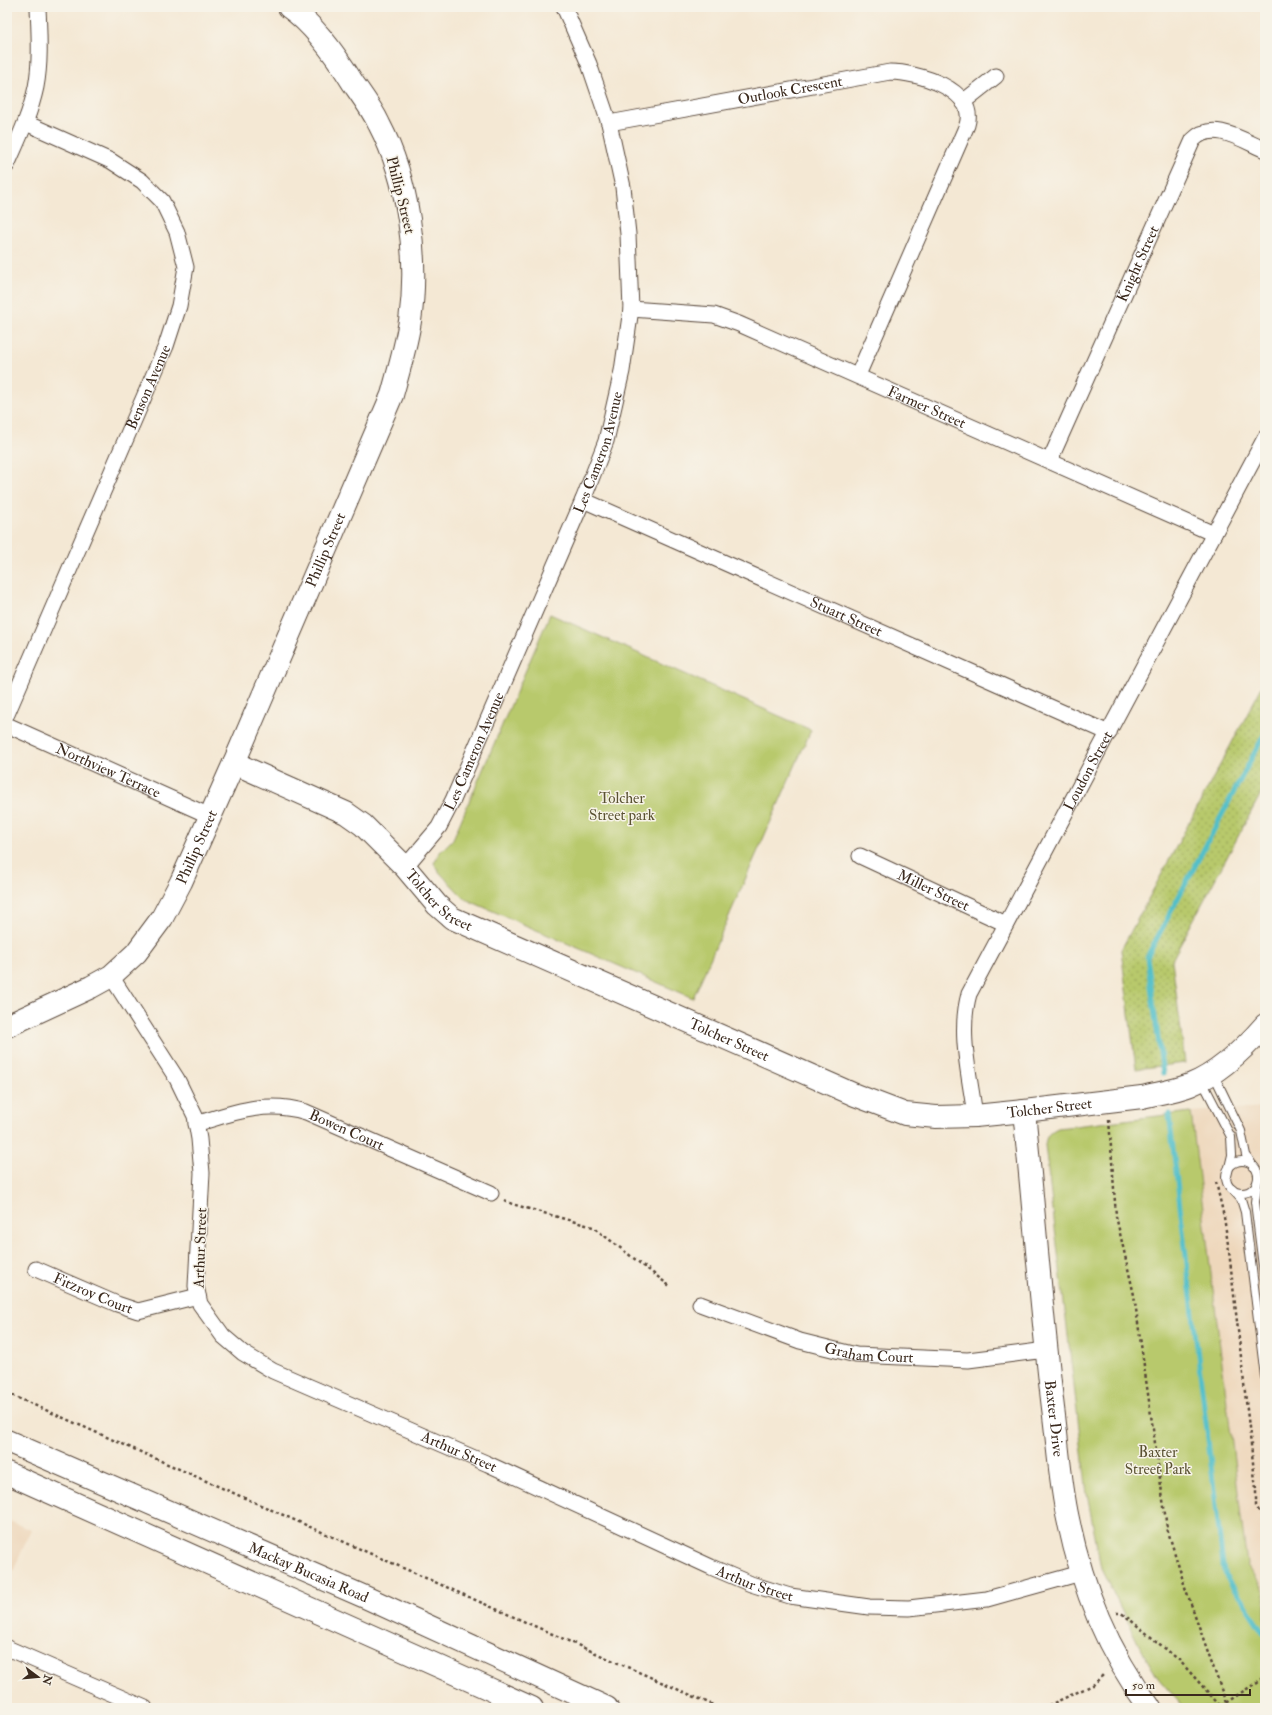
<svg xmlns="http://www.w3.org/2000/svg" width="1272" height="1715" font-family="'IM FELL Double Pica',serif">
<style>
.built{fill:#eed7bb}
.grass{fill:url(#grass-dots);stroke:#7a7a45}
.park{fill:#b8c96c;stroke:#7a7a45}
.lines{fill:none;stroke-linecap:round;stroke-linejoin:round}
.stream{stroke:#52bfc9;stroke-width:5}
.lane-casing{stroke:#574639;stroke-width:10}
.street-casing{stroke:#574639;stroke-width:17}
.secondary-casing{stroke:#574639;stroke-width:24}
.path{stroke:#574639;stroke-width:2.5;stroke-dasharray:3 3;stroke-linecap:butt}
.lane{stroke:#fff;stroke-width:8}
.street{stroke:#fff;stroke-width:15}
.secondary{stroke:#fff;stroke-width:22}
.labels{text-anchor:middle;stroke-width:3;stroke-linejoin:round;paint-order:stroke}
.street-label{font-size:15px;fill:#3b2a1e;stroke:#f7f3e8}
.park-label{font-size:15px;fill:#5a5232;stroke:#f7f3e8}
</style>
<defs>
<pattern id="grass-dots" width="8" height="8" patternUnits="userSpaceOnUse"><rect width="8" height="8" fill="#b8c96c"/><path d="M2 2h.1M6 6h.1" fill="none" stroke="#97a358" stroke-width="1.8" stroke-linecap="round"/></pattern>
</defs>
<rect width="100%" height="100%" fill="#f7f3e8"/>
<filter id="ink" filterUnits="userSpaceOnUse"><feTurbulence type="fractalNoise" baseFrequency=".025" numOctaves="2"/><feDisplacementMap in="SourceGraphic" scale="8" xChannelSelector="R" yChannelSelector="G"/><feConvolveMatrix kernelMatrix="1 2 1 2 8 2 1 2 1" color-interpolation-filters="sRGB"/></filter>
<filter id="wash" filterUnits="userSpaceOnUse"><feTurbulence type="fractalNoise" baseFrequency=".012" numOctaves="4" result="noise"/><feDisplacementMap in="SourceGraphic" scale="16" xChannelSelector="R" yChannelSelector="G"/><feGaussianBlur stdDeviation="0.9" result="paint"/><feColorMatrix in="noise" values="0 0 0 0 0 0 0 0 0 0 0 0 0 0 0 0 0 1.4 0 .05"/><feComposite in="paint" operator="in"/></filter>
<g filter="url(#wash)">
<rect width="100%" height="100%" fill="#f4e8d4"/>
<!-- built -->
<g class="built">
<path d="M1265,1107V1592L1247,1565L1191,1112Z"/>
<path d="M7,1520L31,1530L7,1585Z"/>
</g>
<!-- grass -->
<path class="grass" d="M1265,681V786L1172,960L1185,1063L1136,1069L1121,950Z"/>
<!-- park -->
<g class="park">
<path d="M550,614L811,730L693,998L465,899L440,873L434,863L440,852L453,839Z"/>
<path d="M1191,1112L1247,1565L1265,1592V1708H1184L1158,1678L1142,1651L1101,1568L1087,1494L1045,1145C1046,1136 1049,1132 1058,1128Z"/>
</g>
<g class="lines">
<!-- stream -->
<g class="stream">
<path d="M1163,1074L1147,957L1265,733"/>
<path d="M1169,1114L1224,1573L1265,1635"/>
</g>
</g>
</g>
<g filter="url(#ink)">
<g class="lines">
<!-- lane casing -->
<g class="lane-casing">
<g id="lane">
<path d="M1213,1073L1241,1131L1246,1155L1253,1166"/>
<path d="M1202,1081L1231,1137L1232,1155L1227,1176"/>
<circle cx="1242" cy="1177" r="16"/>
<path d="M1258,1179L1255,1202L1265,1282"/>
<path d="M1232,1189L1241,1199L1245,1212L1265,1377"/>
</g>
</g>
<!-- street casing -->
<g class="street-casing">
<g id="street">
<path d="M963,102L996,76"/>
<path id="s1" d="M609,123L890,72C916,72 978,89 967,125L858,375"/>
<path d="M7,165C18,140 30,115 36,87C41,61 39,33 38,7"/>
<path id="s2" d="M631,309L714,315L739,324L1214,534"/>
<path id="s3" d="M1050,460L1193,140C1213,119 1244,141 1265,150"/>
<path id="s4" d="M583,500L1109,733"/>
<path id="s5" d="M7,714L166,346L179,306L186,267L177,232L162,201L142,181L111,161L26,123"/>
<path id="s6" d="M7,725L210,816"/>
<path id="s7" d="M860,856L1006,924"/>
<path id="s8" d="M405,867L439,827L453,800L583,500L606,441L622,371L631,309L628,234L623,187L609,123L589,64L564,7"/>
<path id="s9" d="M111,976L177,1079L195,1116L199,1139L202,1173L196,1286L200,1304L223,1336L243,1353L273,1371L488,1464L711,1567L751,1584L790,1596L869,1607L909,1608L987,1599L1081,1573"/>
<path id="s10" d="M975,1116C970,1076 958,1033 969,994L1265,438"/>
<path id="s11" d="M196,1124C235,1112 265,1100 306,1112L491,1193"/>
<path id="s12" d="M36,1269L117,1304L138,1311L198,1296"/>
<path id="s13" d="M700,1304L800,1341L856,1355L968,1360L1046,1350"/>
<path d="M7,1648L145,1708"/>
</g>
</g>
<!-- secondary casing -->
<g class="secondary-casing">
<g id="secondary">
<path id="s14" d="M234,763L346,813L363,825L405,867L437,905L452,918L855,1095L905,1114L936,1117L975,1116L1024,1111L1142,1097C1158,1093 1175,1091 1190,1085C1220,1073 1245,1048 1265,1025"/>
<path id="s15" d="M7,1026L91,987L111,976L136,953L162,918L181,882L234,763L392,395C399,370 406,346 410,321C419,258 409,181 379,124C372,109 362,96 353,83C337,57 313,24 289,7"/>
<path id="s16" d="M1024,1111C1034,1210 1041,1309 1053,1408C1058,1445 1060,1483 1068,1519C1083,1590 1107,1650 1150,1708"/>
<path id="s17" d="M7,1441L365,1597L607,1708"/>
<path d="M7,1473L532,1708"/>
</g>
</g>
<!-- path -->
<g class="path">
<path d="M1109,1120L1116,1216L1134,1295L1167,1528L1185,1587L1226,1703"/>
<path d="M1216,1182L1224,1217L1229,1251L1256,1489V1506L1265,1521"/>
<path d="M504,1200L512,1204L593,1227L671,1287"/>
<path d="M7,1393L720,1708"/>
<path d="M1116,1613H1121L1128,1618L1179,1660L1222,1708"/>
<path d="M1221,1706L1265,1677"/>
<path d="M1043,1708L1093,1685L1103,1675L1104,1676"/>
</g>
<!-- lane -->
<use href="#lane" class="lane"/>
<!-- street -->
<use href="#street" class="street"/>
<!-- secondary -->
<use href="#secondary" class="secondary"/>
</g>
</g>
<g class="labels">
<!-- street labels -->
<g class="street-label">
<text dy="5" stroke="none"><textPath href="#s1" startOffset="184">Outlook Crescent</textPath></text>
<text transform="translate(401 195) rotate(76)" y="5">Phillip Street</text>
<text dy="5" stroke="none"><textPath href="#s3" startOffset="215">Knight Street</textPath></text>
<text dy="5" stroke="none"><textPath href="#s5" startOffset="356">Benson Avenue</textPath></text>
<text dy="5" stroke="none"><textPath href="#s2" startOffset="315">Farmer Street</textPath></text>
<text dy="5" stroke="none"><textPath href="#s8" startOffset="460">Les Cameron Avenue</textPath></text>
<text dy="5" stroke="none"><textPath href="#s15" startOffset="596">Phillip Street</textPath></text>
<text dy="5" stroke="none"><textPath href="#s4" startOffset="288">Stuart Street</textPath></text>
<text dy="5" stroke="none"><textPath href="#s8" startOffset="136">Les Cameron Avenue</textPath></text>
<text dy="5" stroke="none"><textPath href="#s6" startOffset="111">Northview Terrace</textPath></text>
<text dy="5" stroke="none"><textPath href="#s10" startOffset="376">Loudon Street</textPath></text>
<text dy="5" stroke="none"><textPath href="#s15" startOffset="272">Phillip Street</textPath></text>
<text dy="5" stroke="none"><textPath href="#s7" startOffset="81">Miller Street</textPath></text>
<text dy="5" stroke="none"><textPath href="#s14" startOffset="251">Tolcher Street</textPath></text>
<text dy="5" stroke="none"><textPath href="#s14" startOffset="575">Tolcher Street</textPath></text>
<text dy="5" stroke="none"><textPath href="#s14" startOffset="911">Tolcher Street</textPath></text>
<text dy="5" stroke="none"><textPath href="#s11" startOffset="157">Bowen Court</textPath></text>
<text transform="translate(200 1248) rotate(-88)" y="5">Arthur Street</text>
<text dy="5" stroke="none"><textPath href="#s12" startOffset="62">Fitzroy Court</textPath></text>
<text dy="5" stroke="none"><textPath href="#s13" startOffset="177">Graham Court</textPath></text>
<text dy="5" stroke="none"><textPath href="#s16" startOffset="309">Baxter Drive</textPath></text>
<text dy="5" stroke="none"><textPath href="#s9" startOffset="656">Arthur Street</textPath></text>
<text dy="5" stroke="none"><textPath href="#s17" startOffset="329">Mackay Bucasia Road</textPath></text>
<text dy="5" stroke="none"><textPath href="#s9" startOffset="980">Arthur Street</textPath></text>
</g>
<!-- park labels -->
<g class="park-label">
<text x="622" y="803">Tolcher<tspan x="622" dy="17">Street park</tspan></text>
<text x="1158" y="1457">Baxter<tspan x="1158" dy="17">Street Park</tspan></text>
</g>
</g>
<!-- margin -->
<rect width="1272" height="1715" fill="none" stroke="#f7f3e8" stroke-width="24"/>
<!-- north arrow -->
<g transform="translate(38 1677) rotate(106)" stroke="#f7f3e8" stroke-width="3" paint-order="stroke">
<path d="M0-3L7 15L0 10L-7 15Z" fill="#3b2a1e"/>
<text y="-6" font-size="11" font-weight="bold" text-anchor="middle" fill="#3b2a1e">N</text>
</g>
<!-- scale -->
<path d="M1126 1689v6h124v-6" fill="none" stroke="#3b2a1e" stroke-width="2"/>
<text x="1132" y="1689" font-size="12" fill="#3b2a1e" stroke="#f7f3e8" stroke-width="3" paint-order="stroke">50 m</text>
</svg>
